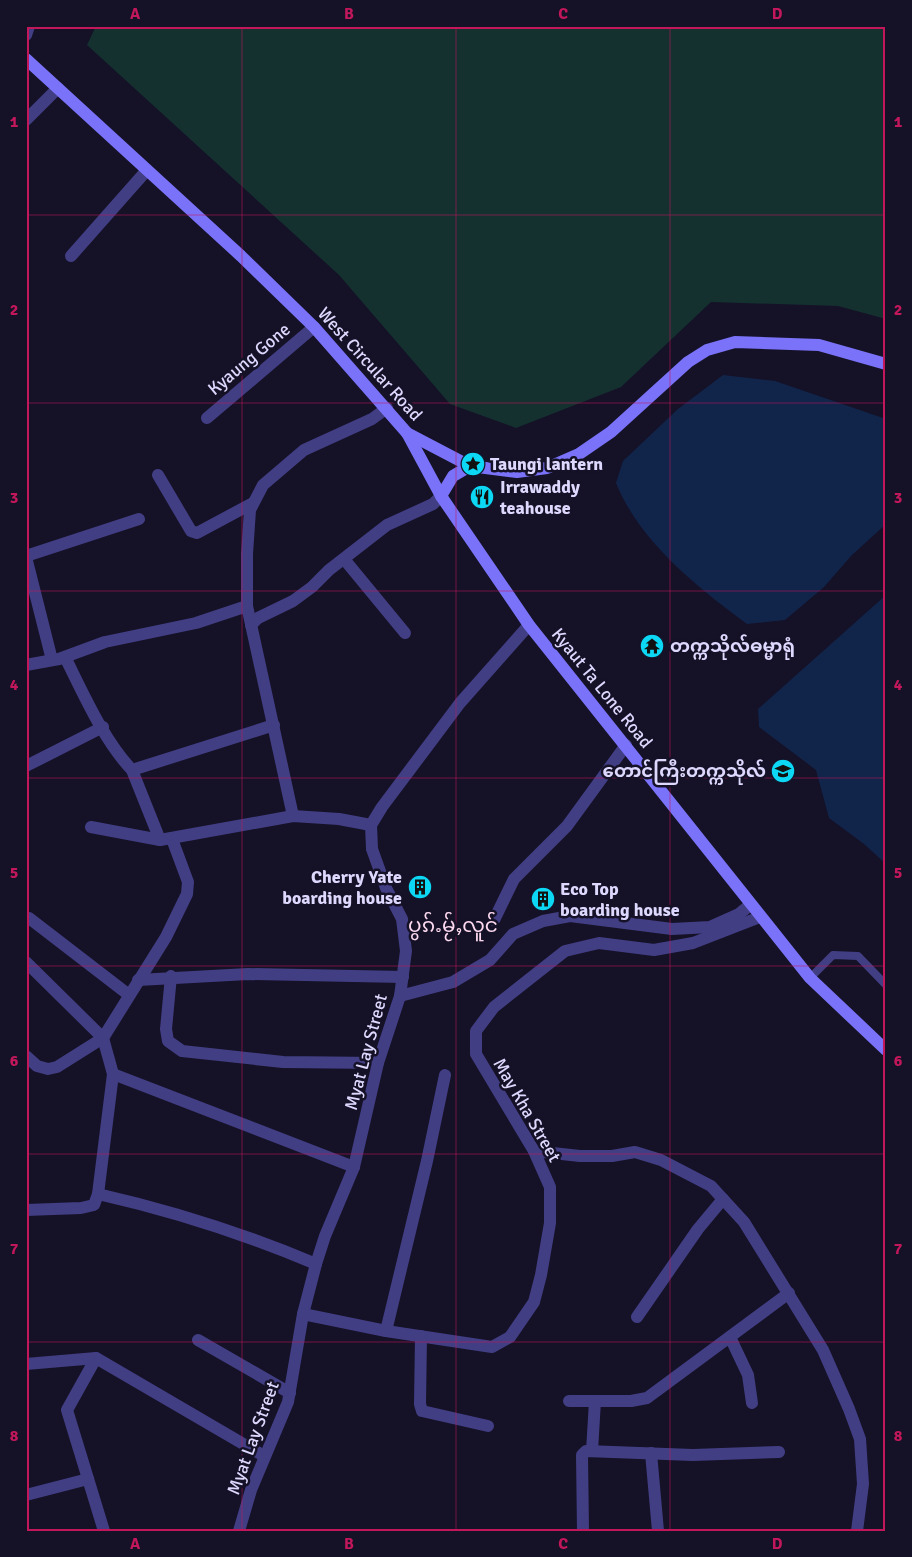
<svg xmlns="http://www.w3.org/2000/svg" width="912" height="1557" font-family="Signika,'Noto Sans Myanmar',sans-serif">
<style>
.green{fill:#143130}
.water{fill:#11254b}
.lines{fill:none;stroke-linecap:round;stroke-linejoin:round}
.lane{stroke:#423e84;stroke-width:8}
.street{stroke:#423e84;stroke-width:12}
.secondary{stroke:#7a73f9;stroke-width:12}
.grid{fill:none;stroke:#c2185b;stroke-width:1;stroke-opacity:0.55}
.labels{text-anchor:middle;stroke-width:5;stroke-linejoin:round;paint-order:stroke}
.street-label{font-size:18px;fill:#ddd8fd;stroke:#151127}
.poi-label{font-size:18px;font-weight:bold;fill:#ddd8fd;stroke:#151127;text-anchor:start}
.quarter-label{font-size:20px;fill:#fddaf0;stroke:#151127}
.neatline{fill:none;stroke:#c2185b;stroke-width:2}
.grid-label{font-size:16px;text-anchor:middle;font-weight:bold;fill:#c2185b}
</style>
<rect width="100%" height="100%" fill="#151127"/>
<!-- green -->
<path class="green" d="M96,26H886V319L838,306L711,302L621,387L516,428L450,404L339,275L87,45Z"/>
<!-- water -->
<g class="water">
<path d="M723,375L775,381L886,419V524L851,556L824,587L785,620L747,624C697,587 640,542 616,483L623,461L678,409Z"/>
<path d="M886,595V864L864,844L829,818L816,770L759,727L758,709Z"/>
</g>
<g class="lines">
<!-- lane -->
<path class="lane" d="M810,978L833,955L858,956L886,985"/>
<!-- street -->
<g class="street">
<path d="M26,35L29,26"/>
<path d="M26,120L58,88"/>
<path d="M71,256L147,170"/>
<path d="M207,418L314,327"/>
<path d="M158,475L191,531L197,533L253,503"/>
<path d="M26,556L139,519"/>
<path d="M26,557L52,660"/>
<path d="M344,559L405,633"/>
<path d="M251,625L258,618L293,601L312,587L329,570L387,525L433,504L441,496"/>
<path d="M65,657C83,693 104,741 132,770L160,840"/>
<path d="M26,665L59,659L105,642L196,623L247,606"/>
<path d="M26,766L103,727"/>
<path d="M132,770L274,725"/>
<path d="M293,816L247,606V554L250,510L263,485L304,450L372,419L387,408"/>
<path d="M91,827L160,840L293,816L339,819L371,825"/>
<path d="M29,918L129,995"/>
<path d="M494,920L514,879L567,826L626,745"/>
<path d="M26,962L103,1038L113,1074L98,1194L94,1205L81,1208L26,1210"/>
<path d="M171,976L166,1029L168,1041L182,1051L283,1062L378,1063"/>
<path d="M138,980L248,974L403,977"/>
<path d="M400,996L453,982L490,960L513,934L543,921L570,916L672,929L710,927L739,914L750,905"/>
<path d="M26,1056L37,1066L48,1069L57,1067L103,1038L166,937L187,894L188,882L172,839"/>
<path d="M113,1074L354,1167"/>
<path d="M534,1151L580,1156H612L635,1152L661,1160L711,1186L744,1222L823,1350L849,1409L860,1439L863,1484L857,1531"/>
<path d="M98,1194C173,1211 245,1234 316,1264"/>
<path d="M303,1314L386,1331L492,1347L510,1337L534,1302L541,1275L550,1223V1187L534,1151L476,1054V1031L494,1007L565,951L599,943L654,950L693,943L760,917"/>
<path d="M637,1317L698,1229L723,1199"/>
<path d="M386,1331L427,1161L445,1075"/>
<path d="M421,1336L420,1404L422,1411L488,1426"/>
<path d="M730,1337L748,1375L752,1403"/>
<path d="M198,1340L290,1393"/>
<path d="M96,1358L67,1410L104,1531"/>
<path d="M26,1364L96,1358L264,1456"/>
<path d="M569,1401H631L647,1398L789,1293"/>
<path d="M592,1451L595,1401"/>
<path d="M651,1453L658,1531"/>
<path d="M26,1495L88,1479"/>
<path d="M239,1531L251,1490L288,1402L303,1314L316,1264L325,1236L354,1167L378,1063L400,996L406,951L402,919L386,888L372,849L371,825L382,807L460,703L529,625"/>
<path d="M583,1531L582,1455L586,1451L693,1455L779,1452"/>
</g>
<!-- secondary -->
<g class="secondary">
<path d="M26,59L241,256L314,327L407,433L470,466L517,472L547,468L579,454L611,432L688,362L707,350L735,342L819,345L886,364"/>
<path d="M407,433L441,496L529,625L810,978L886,1050"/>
<path d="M441,496L453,476L470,466"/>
</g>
</g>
<!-- grid -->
<path class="grid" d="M242,26V1531M456,26V1531M670,26V1531M26,215H886M26,403H886M26,591H886M26,778H886M26,966H886M26,1154H886M26,1342H886"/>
<!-- icons -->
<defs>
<g id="sight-disc" transform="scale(1.25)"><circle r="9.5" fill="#0cd8f5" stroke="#151127"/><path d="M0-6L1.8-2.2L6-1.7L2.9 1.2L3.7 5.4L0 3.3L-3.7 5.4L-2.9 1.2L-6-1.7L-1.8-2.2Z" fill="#111"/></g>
<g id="restaurant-disc" transform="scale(1.25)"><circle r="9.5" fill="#0cd8f5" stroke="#151127"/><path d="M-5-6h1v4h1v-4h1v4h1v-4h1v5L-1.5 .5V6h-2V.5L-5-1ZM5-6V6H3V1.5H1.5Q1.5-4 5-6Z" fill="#111"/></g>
<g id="temple-disc" transform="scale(1.25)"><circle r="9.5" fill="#0cd8f5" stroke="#151127"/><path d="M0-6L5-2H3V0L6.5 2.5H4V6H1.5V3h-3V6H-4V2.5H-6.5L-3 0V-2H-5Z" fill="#111"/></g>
<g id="university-disc" transform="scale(1.25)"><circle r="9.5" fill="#0cd8f5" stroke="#151127"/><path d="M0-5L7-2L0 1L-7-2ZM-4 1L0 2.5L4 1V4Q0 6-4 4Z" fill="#111"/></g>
<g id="building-disc" transform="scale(1.25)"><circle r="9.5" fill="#0cd8f5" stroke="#151127"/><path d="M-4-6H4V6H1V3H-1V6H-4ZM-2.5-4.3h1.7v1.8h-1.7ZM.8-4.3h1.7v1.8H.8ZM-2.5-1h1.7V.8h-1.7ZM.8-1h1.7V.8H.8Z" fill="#111"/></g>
</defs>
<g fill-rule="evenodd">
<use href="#sight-disc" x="473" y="464"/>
<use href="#restaurant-disc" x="482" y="497"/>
<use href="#temple-disc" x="652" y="646"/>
<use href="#university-disc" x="783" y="771"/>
<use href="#building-disc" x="420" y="887"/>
<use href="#building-disc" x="543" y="899"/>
</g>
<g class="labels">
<!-- street labels -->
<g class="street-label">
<text transform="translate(249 359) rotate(-40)" y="6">Kyaung Gone</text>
<text transform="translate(370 364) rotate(48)" y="6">West Circular Road</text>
<text transform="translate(602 688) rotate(51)" y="6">Kyaut Ta Lone Road</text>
<text transform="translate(366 1052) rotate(-75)" y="6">Myat Lay Street</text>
<text transform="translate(527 1110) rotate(60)" y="6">May Kha Street</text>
<text transform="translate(253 1438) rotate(-70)" y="6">Myat Lay Street</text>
</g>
<!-- poi labels -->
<g class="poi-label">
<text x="490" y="470">Taungi lantern</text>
<text x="500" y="493">Irrawaddy<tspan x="500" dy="21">teahouse</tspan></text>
<text x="670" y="652">တက္ကသိုလ်ဓမ္မာရုံ</text>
<text x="766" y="777" text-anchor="end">တောင်ကြီးတက္ကသိုလ်</text>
<text x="402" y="883" text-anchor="end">Cherry Yate<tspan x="402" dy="21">boarding house</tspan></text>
<text x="560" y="895">Eco Top<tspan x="560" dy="21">boarding house</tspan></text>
</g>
<!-- quarter labels -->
<g class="quarter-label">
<text x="453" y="932">ပွၵ်ႉမႂ်ႇလူင်</text>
</g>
</g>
<!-- border -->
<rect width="912" height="1557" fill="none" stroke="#151127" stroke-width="55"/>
<rect x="28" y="28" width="856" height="1502" class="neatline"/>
<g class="grid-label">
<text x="135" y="19">A</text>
<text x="349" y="19">B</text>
<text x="563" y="19">C</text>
<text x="777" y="19">D</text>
<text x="14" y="127">1</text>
<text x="898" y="127">1</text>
<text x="14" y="315">2</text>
<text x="898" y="315">2</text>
<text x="14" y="503">3</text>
<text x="898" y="503">3</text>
<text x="14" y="690">4</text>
<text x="898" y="690">4</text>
<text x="14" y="878">5</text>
<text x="898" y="878">5</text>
<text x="14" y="1066">6</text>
<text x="898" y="1066">6</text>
<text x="14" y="1254">7</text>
<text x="898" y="1254">7</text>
<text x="14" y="1441">8</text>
<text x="898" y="1441">8</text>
<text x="135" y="1549">A</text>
<text x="349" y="1549">B</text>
<text x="563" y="1549">C</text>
<text x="777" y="1549">D</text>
</g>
</svg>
